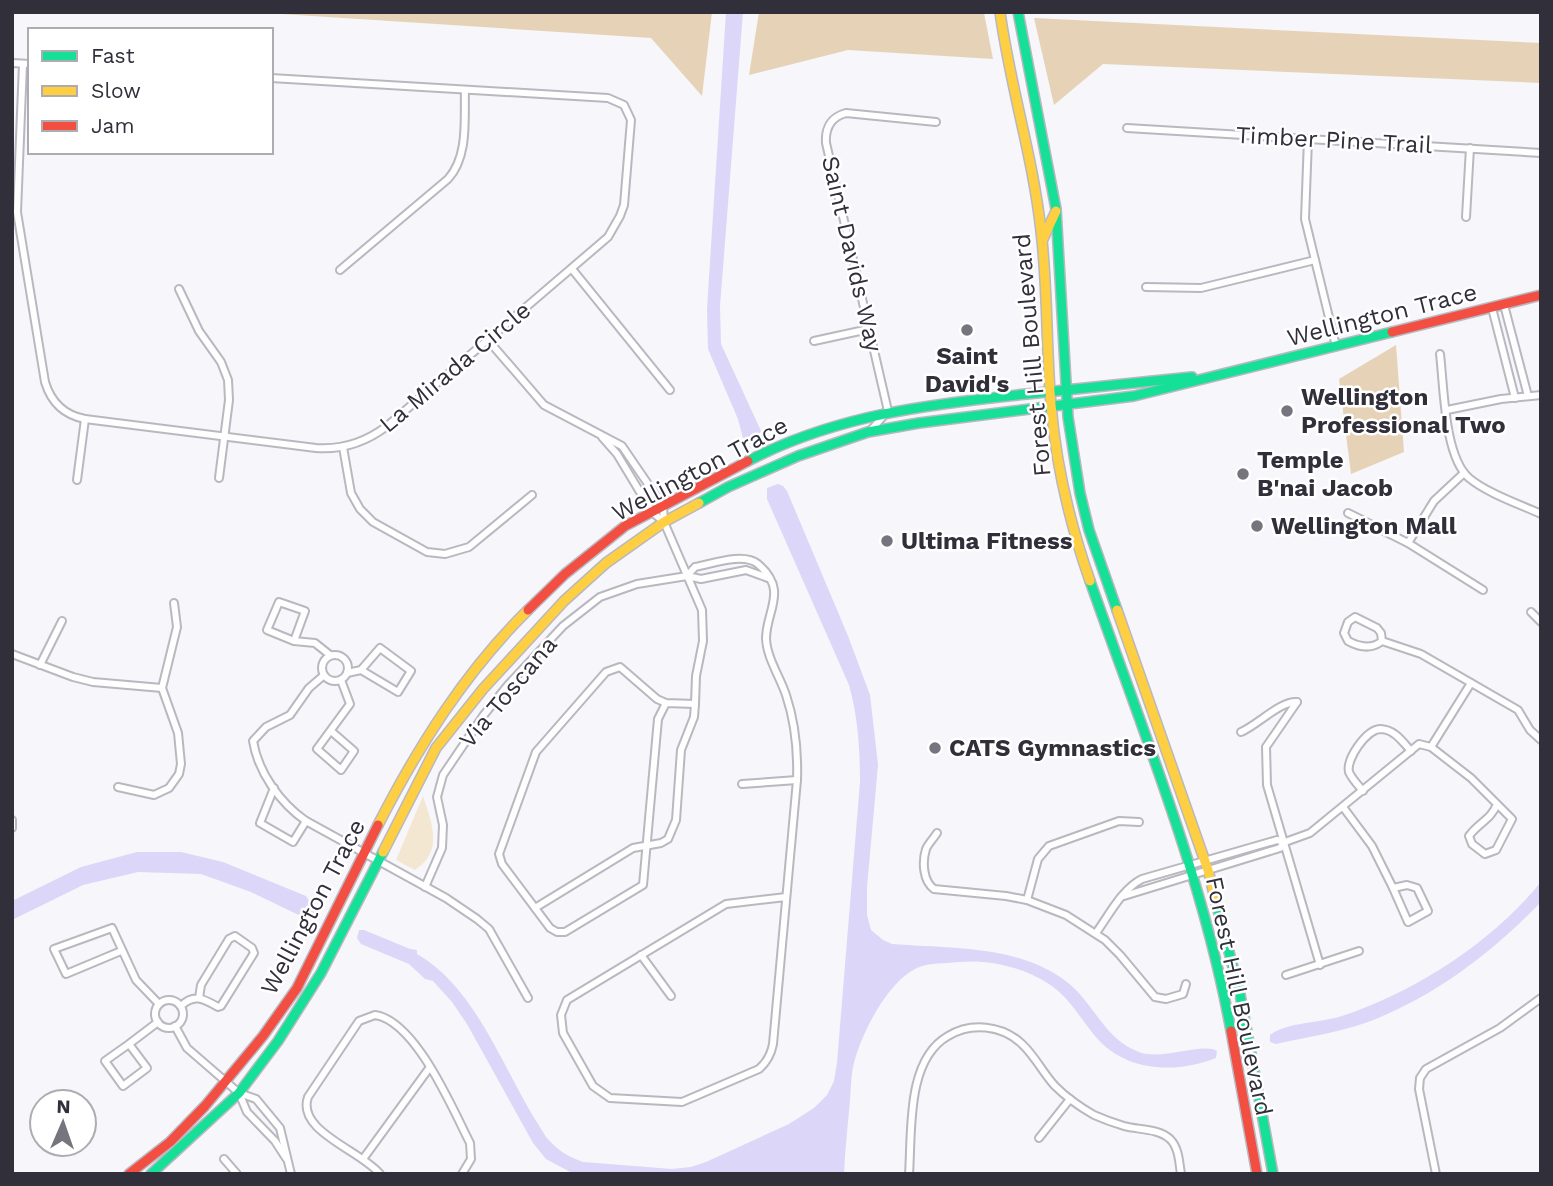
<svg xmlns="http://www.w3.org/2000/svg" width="1553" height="1186" font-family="'Work Sans',sans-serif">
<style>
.green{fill:#f4e7d2}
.forest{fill:#e6d3b7}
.water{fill:#dcd6f8}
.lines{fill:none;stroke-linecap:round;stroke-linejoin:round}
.street-casing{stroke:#b9b8c0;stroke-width:10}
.fast-casing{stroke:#b9b8c0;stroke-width:12}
.slow-casing{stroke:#b9b8c0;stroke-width:12}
.jam-casing{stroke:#b9b8c0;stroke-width:12}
.street{stroke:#fefefe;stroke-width:6}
.fast{stroke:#16e098;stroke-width:9}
.slow{stroke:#ffcf43;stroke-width:9}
.jam{stroke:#f24e42;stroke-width:9}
.poi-dot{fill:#76757e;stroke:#fff;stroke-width:2.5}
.labels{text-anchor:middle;stroke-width:5;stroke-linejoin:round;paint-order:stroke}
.street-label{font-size:24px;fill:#312f3a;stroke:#fff}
.poi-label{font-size:24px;font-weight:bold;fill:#312f3a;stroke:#fff;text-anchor:start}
</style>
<rect width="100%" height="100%" fill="#f6f6fb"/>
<!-- green -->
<path class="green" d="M423,796C432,824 444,851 415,870L396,860Z"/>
<!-- forest -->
<g class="forest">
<path d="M250,12H712L702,96L651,38Z"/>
<path d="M759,12L984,13L993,59L848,50L749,75Z"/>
<path d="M1034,18L1541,43V83L1103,64L1054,105Z"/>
<path d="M1396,345L1404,452L1351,474L1339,379Z"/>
</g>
<!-- water -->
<g class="water">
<path d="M726,12H743L720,306L721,344L761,431L758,437L747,440L743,438L738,419L708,349L707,309Z"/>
<path d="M778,484L783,486L787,491L848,636L870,695L878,765L867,887V915L871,930L883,940L892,944C953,949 1027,944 1075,989C1097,1011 1108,1041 1139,1052C1163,1061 1201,1042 1217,1051L1216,1058C1175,1074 1125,1072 1095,1036C1080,1018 1069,997 1049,984C1023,967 989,959 958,962C944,964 931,962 917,968C888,981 861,1034 854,1063C851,1074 851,1088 850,1100C848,1124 845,1149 844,1174H574L546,1159L533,1143L467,1024L452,1002L433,981L425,979L409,964L361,944L357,938L359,930H364L410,949L417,950V954C466,982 493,1043 519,1091C527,1107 537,1122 546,1137C557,1150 567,1156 583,1162L672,1169L691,1167L706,1162L789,1124L814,1108L827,1095L834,1081L837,1063L860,782C860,749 858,717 849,685L767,499V488Z"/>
<path d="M137,852H181L223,862L306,896L317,913L305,918L251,892L201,874L138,872L83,885L12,920V901L81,867Z"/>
<path d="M1541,882V902C1492,953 1432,999 1365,1023C1336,1033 1306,1037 1276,1044L1270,1042V1035C1287,1022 1321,1023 1342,1016C1416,991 1491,943 1541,882Z"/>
</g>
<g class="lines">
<!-- street casing -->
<g class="street-casing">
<g id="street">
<path d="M12,63L30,64"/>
<path d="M23,64L17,212L45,382C51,402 64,415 85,419L316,448C343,450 366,442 387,426L608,237L620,216L624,205L631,120L624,105L608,98L271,78"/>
<path d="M1127,128L1541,153"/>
<path d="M1308,139L1305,219L1336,346"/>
<path d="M1466,217L1470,148"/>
<path d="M572,269L670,390"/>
<path d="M340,270L448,179C469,156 464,118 465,90"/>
<path d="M1146,287L1201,288L1315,260"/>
<path d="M179,289L199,331L221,362L228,380L229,400L219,478"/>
<path d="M1504,305L1528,396"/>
<path d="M1492,308L1515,398"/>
<path d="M488,340L544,405L622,446L663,506L664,522L702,610L703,641L696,676L695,704L666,703L657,699L620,667L606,672L536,752L499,854L502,864L550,928L557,932H565L643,885L658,719L666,703"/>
<path d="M814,341L869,329"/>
<path d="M1440,354C1444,387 1444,456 1469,478C1487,493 1519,504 1541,514"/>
<path d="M1447,410L1501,399L1541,395"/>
<path d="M870,431L888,411L826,143C825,128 831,117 846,113L936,122"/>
<path d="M602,437L617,454L652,512L664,522"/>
<path d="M343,447L351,493L360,509L373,522L427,552L445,554L469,547L532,495"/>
<path d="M77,480L85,419"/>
<path d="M1348,513L1408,543L1483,590"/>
<path d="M1408,543L1434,501L1464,473"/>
<path d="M687,576L695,567C712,564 743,552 758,564C789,591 766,610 766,639C767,658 780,677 786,695C795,722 798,750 797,780L773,1044C771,1055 767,1062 759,1069L682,1102L610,1098L593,1086L563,1033L561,1015L567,1000L726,904L786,897"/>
<path d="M1531,612L1541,622"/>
<path d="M294,641L305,611L279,602L267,630L294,641L315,643L330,655"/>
<path d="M1382,641C1371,650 1359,647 1348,641L1344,633L1348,622L1355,617L1377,628L1381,633L1382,641L1421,654L1518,710L1530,730L1541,740"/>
<path d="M12,654L73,677L93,682L162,688"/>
<circle cx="335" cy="668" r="13"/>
<path d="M40,665L62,621"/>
<path d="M347,673L361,670L380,648L411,671L398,692L361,670"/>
<path d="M323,676L309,688L290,715L266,727L253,741C258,772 280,803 306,821L446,898L477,919L489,929L528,998"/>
<path d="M1297,702L1266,747L1267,785L1320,965"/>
<path d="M331,731L354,751L341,770L317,749L350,704L341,680"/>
<path d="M1241,732C1259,724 1280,701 1297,702"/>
<path d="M1431,747L1471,778L1512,819L1496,850L1485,854L1472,844L1469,836C1479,822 1491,820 1497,804"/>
<path d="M742,784L797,780"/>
<path d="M118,787L154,795L169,788L179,774L181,764L178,733L162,688L177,627L174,603"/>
<path d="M274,788L260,823L293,842L306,821"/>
<path d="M1363,791C1358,785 1352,779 1349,772C1346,759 1366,730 1380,729C1394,729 1402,741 1411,751"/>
<path d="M1343,807L1372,846L1393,888"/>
<path d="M12,820V828"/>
<path d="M937,833C934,838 928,844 926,849C922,862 923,881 934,889L1006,896L1027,900L1066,915L1105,940L1120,955L1155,997L1166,999L1183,994L1186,984"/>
<path d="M1407,885L1417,888L1428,911L1408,922L1393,888Z"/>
<path d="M425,887L442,848L443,825L437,797L443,775L483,716L508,685L563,626L600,597L637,584L687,576L701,579L746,570L768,578"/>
<path d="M1124,896L1280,848L1285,842"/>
<path d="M1027,900L1038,859L1049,846L1119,821L1139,822"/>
<path d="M535,908L633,848L661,843L668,839L676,820L681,750L694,717L695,704"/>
<path d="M1096,933C1109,915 1122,889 1142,879L1277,840L1285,842L1310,833L1419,744L1431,747L1471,683"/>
<path d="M121,951L66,974L54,949L112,928L136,980L159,1004"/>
<path d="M641,955L671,996"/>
<path d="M1286,975L1359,951"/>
<circle cx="169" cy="1014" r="14"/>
<path d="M181,1006C194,993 204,999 218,1007L221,1006L254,953L252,948L235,936L229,939L201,985L199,998"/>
<path d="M175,1026L187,1048L239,1093L247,1112L275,1141L286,1158"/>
<path d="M129,1044L105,1061L123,1086L147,1068L129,1044L158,1022"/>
<path d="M239,1093L256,1099L280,1128L291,1174"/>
<path d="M1039,1138L1070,1099"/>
<path d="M224,1159L237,1174"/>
<path d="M363,1159L430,1067"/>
<path d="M380,1174C360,1150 296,1131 308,1097L359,1021L375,1015C416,1021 453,1110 470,1143L471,1159L462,1174"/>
<path d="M909,1174C912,1131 906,1060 948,1036C971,1022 1002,1025 1022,1044C1035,1056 1043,1073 1055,1086C1066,1097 1080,1107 1094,1115C1103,1119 1114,1123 1124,1126C1138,1130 1158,1128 1170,1139C1179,1148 1179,1162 1181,1174"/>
<path d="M1436,1174L1419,1089L1420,1078L1426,1069L1500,1028L1541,998"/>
</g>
</g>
<!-- fast casing -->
<g class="fast-casing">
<g id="fast">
<path d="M1018,12L1056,209L1068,417L1080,493L1089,530L1117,610"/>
<path d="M748,461C836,415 930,404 1027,394C1082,388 1137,383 1192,377"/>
<path d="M699,503L728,487L798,456L868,432L919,423L1134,396L1392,332"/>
<path d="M1090,581C1142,729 1203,877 1231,1031"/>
<path d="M1216,902L1240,994L1273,1174"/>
<path d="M151,1174L239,1093L278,1041L321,973L383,852"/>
</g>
</g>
<!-- slow casing -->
<g class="slow-casing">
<g id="slow">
<path d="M1000,12C1010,86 1033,157 1041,231C1048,289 1046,347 1051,405C1056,466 1070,524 1090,581"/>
<path d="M1043,239L1056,211"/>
<path d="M1117,610L1208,870L1216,902"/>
<path d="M378,825C418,747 465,672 528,610"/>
<path d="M383,852L436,748L483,689L564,601L606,563L664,522L699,503"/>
</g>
</g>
<!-- jam casing -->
<g class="jam-casing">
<g id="jam">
<path d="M1392,332L1541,295"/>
<path d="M528,610L565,574L625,526L748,461"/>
<path d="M1231,1031L1257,1174"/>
<path d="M129,1174L170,1142L205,1106L263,1036L297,988L378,825"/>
</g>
</g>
<!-- street -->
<use href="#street" class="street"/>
<!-- fast -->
<use href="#fast" class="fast"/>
<!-- slow -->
<use href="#slow" class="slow"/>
<!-- jam -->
<use href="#jam" class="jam"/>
</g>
<!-- markers -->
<g class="poi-dot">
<circle cx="967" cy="330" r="7"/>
<circle cx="1287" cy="411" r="7"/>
<circle cx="1243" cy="474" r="7"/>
<circle cx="1257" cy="526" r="7"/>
<circle cx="887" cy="541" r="7"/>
<circle cx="935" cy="748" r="7"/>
</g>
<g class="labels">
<!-- street labels -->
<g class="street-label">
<text transform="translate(1334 140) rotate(3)" y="8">Timber Pine Trail</text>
<text transform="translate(852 254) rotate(77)" y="8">Saint Davids Way</text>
<text transform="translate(1382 315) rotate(-14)" y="8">Wellington Trace</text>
<text transform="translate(1032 355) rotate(-95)" y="8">Forest Hill Boulevard</text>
<text transform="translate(455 367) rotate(-40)" y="8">La Mirada Circle</text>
<text transform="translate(700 469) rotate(-28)" y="8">Wellington Trace</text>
<text transform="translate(508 692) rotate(-50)" y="8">Via Toscana</text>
<text transform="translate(313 907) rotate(-62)" y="8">Wellington Trace</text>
<text transform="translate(1239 996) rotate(78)" y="8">Forest Hill Boulevard</text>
</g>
<!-- poi labels -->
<g class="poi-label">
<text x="967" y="364" text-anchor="middle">Saint<tspan x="967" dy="28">David's</tspan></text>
<text x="1301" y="405">Wellington<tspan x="1301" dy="28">Professional Two</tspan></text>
<text x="1257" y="468">Temple<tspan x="1257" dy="28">B'nai Jacob</tspan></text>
<text x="1271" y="534">Wellington Mall</text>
<text x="901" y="549">Ultima Fitness</text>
<text x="949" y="756">CATS Gymnastics</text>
</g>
</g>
<!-- border -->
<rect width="1553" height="1186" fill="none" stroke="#312f3a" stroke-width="28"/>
<!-- legend -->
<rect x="28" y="28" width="245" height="126" fill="#ffffff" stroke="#adacb0" stroke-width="2"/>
<rect x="42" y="51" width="35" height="10" fill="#16e098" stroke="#adacb0" stroke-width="2"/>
<text x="91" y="63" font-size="21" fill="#312f3a">Fast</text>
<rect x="42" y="86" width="35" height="10" fill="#ffcf43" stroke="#adacb0" stroke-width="2"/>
<text x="91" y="98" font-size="21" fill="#312f3a">Slow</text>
<rect x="42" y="121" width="35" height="10" fill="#f24e42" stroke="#adacb0" stroke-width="2"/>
<text x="91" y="133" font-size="21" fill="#312f3a">Jam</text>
<!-- north arrow -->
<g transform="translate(63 1123) rotate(2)"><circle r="33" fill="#ffffff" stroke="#adacb0" stroke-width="2"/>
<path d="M0-5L12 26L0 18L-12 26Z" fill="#76757e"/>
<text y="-10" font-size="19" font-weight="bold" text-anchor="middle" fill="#312f3a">N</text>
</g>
</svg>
